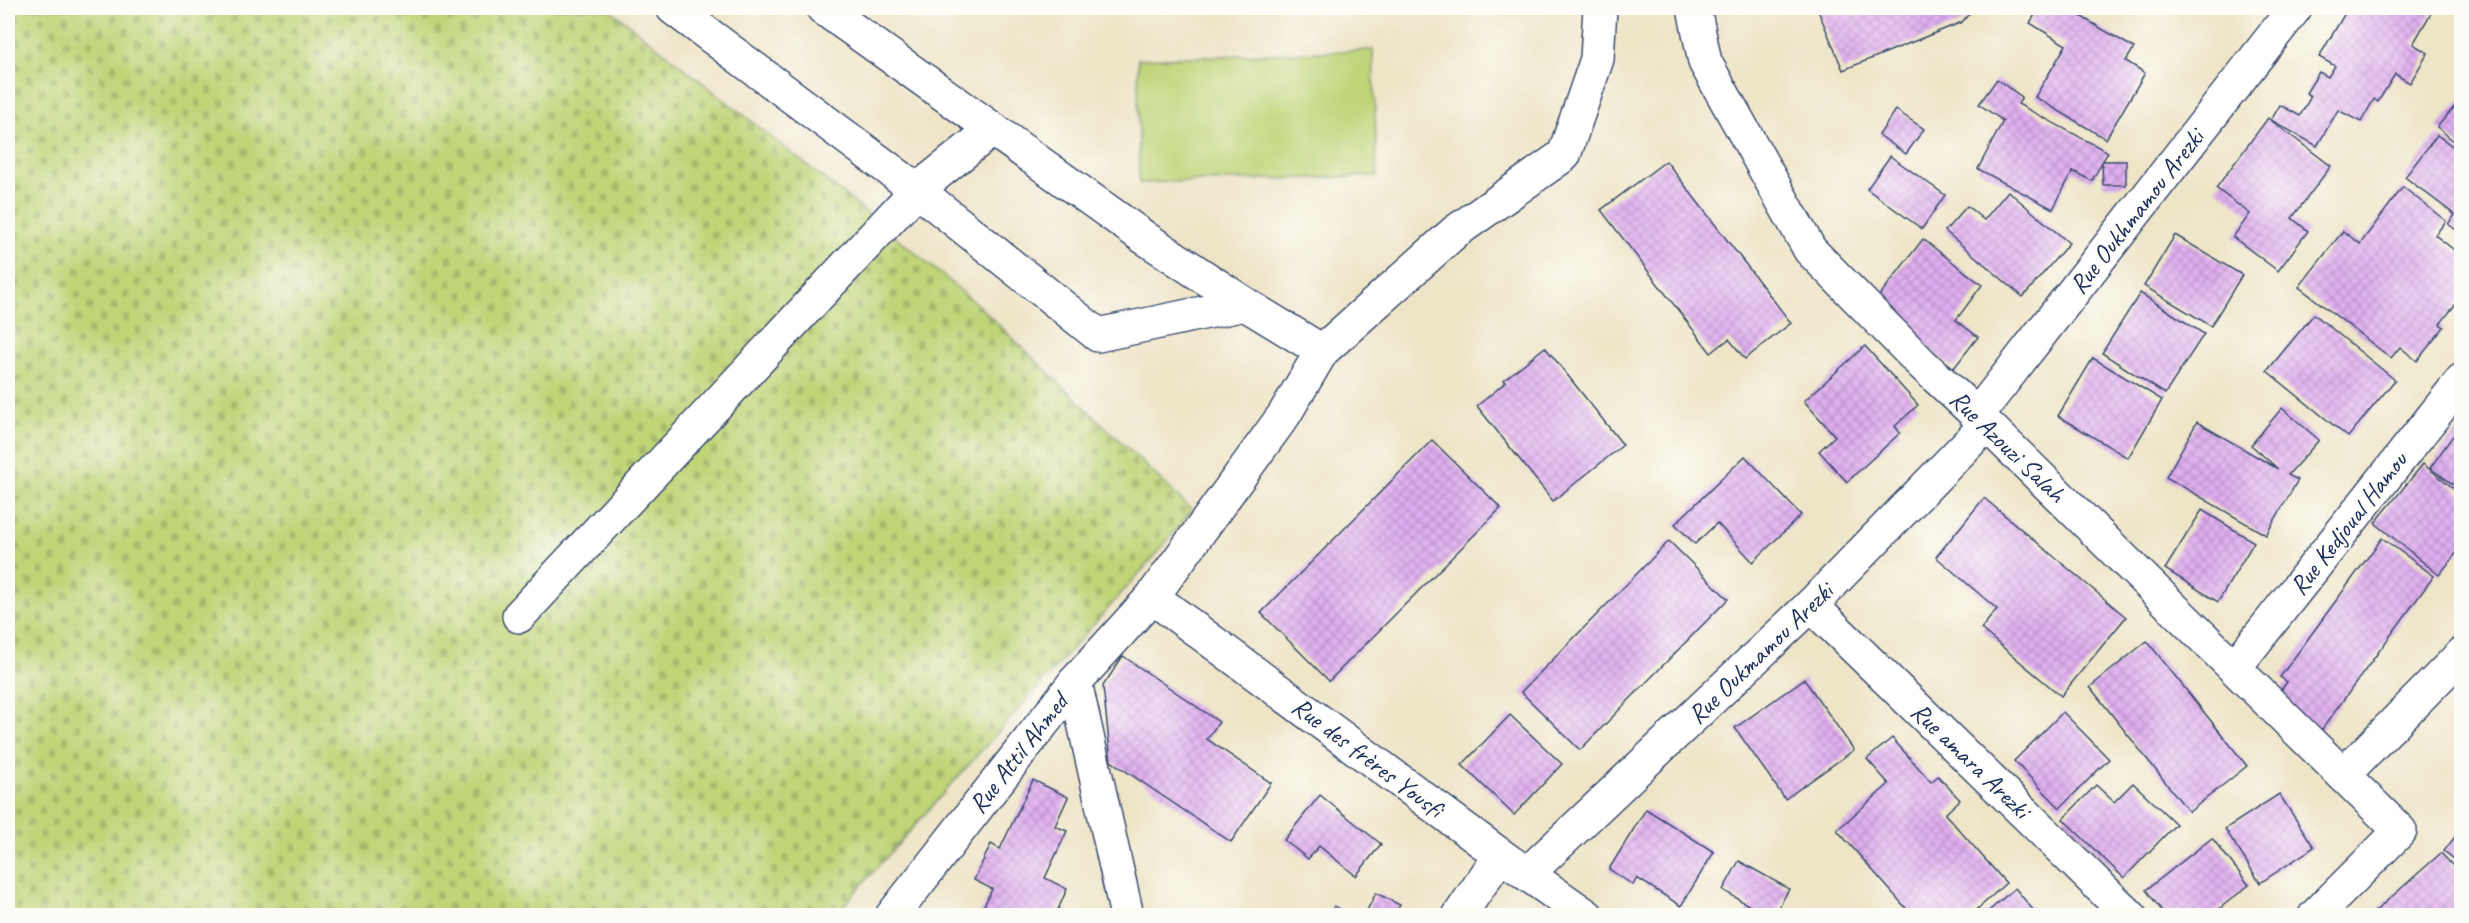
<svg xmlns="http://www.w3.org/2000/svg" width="2469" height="923" font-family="Caveat,sans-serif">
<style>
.cemetery{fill:url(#cemetery-stones);stroke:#6e826b;stroke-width:1.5}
.pitch{fill:#c0d478;stroke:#6e826b;stroke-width:1.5}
.building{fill:url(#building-cross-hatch)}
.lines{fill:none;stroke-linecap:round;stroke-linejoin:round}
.minor-casing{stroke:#3b4a6e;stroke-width:36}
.minor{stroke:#fff;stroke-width:33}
.labels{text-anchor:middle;stroke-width:5;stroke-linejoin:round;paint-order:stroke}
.street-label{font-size:26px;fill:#1b2f5e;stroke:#fdfcf7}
</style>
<defs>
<pattern id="cemetery-stones" width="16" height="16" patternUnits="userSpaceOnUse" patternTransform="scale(1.5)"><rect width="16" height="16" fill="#c0d478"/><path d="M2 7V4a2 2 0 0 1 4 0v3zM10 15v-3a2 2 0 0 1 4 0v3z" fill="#a4b66a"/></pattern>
<pattern id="building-cross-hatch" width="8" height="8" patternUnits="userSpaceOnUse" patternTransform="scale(1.5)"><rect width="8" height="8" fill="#e0aff0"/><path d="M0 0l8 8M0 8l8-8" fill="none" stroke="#b58fc6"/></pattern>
</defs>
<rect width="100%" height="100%" fill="#fdfcf7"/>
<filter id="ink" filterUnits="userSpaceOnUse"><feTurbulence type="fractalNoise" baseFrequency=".0167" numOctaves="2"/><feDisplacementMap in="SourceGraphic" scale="12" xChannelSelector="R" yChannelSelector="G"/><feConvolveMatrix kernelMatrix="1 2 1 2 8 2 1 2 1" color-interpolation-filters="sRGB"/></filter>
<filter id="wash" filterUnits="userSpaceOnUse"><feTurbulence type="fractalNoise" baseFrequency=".008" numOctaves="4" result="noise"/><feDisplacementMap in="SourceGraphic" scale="24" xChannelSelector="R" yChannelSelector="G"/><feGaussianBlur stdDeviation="1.35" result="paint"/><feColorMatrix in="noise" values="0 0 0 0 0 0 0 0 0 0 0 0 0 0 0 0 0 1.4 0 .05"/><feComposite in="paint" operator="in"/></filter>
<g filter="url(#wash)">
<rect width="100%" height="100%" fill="#eee5c7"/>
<!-- cemetery -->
<path class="cemetery" d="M8,8H608L871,216L979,306L1192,510L1159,551L835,915H8Z"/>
<!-- pitch -->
<path class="pitch" d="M1373,50L1377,176L1139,183L1138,59Z"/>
<g id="blocks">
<!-- building -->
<g class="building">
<path d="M1817,8H1974L1962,22L1843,70Z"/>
<path d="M2039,8H2067L2134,48L2126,61L2145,73L2106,139L2035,97L2066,45L2030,23Z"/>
<path d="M2348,8H2434L2413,44L2428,53L2410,83L2395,74L2378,102L2374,99L2361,122L2338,110L2317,146L2271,120L2280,105L2300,116L2311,96L2306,93L2319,72L2328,77L2335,66L2319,57Z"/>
<path d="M1997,79L2022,97L2018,104L2108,152L2103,161H2126V185H2103L2102,162L2092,181L2073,171L2053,209L1978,169L2003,121L1979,104Z"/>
<path d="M2462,98V148L2437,127Z"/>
<path d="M1896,110L1924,129L1906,154L1879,135Z"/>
<path d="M2268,118L2331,166L2292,218L2308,231L2278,271L2233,237L2250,214L2216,188Z"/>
<path d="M2437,135L2462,153V234L2448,224L2455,215L2405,177Z"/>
<path d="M1890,156L1945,195L1922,229L1867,189Z"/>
<path d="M1666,161L1791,323L1745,359L1729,339L1711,353L1601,210Z"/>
<path d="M2403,187L2446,221L2435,235L2462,256V296L2440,324L2444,327L2417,361L2400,347L2391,358L2299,287L2343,231L2360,244Z"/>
<path d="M2008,191L2069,243L2023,297L1945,231L1967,206L1984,220Z"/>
<path d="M2175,235L2242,275L2211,326L2144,286Z"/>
<path d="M1923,239L1982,285L1956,320L1978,337L1954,368L1873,304Z"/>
<path d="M2140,293L2204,334L2165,394L2102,353Z"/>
<path d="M2314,314L2395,380L2348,437L2267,371Z"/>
<path d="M1865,346L1918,405L1895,426L1900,433L1847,482L1819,451L1835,436L1804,401Z"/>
<path d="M1545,347L1623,445L1553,501L1477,406L1506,382L1504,380Z"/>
<path d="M2093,358L2162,400L2128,458L2058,416Z"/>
<path d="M2282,408L2319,440L2288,475L2298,480L2266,535L2166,477L2197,422L2278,469L2251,445Z"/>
<path d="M2462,423V490L2430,468Z"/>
<path d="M1432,440L1501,508L1329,681L1261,613Z"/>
<path d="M1745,456L1801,515L1753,562L1717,523L1695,544L1675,524Z"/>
<path d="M2423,464L2462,495V546L2439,575L2375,523Z"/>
<path d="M1984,498L2126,617L2061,696L1981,629L1997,609L1936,557Z"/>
<path d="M2202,510L2254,542L2218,602L2165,569Z"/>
<path d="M2382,538L2434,576L2317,736L2272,703L2287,682L2280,677Z"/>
<path d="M1669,541L1728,599L1580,750L1521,692Z"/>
<path d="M2147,641L2247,766L2189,812L2090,687Z"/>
<path d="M1123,656L1219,722L1207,739L1271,783L1231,842L1111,761L1103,686Z"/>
<path d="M1804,679L1854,750L1785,799L1735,728Z"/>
<path d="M2063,712L2109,759L2060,808L2014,761Z"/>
<path d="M1510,715L1562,764L1514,815L1462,765Z"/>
<path d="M1892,738L1931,782L1938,776L1960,800L1945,814L2006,883L1970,916H1913L1837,830L1889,784L1867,759Z"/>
<path d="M1033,780L1068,797L1055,826L1067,831L1045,878L1067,889L1055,916H979L992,889L974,880L991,844L1000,849Z"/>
<path d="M2133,783L2176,824L2124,878L2063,819L2096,785L2114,802Z"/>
<path d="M2279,794L2314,847L2260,883L2225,829Z"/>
<path d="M1320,795L1381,844L1356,876L1319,846L1308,859L1284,840Z"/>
<path d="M1646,809L1714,852L1681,906L1637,878L1633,885L1609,869Z"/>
<path d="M2462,828V865L2444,851Z"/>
<path d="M2212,838L2249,885L2210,916H2166L2146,890Z"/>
<path d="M2441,853L2462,876V904L2457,908L2462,916H2370Z"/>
<path d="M1739,861L1789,889L1774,916H1744L1750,906L1723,890Z"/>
<path d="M2015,888L2038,916H1983Z"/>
<path d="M1376,893L1400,905L1394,916H1364Z"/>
<path d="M1334,906L1353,916H1329Z"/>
</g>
</g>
</g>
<g filter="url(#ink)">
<use href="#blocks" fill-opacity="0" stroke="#3b4a6e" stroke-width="1.5"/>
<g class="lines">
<!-- minor casing -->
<g class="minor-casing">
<g id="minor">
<path d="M673,8L917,190L1098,335L1245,304"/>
<path d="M823,8L1145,238L1245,304L1322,351"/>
<path d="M1694,8L1705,62L1810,250L1922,364L1977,415L2400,831L2315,916"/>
<path d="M1977,415L2295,8"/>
<path d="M1152,597L1500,855L1587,916"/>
<path d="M1811,605L2130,916"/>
<path d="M519,616L917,190L993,129"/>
<path d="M2235,667L2462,380"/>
<path d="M1075,682L1127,916"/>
<path d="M2343,775L2462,654"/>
<path d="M1527,874L1811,605L1986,425"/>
<path d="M892,916L1075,682L1152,597L1284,415L1322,351L1455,232L1564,155L1597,59L1600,8"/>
<path d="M1459,916L1500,855"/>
</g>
</g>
<!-- minor -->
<use href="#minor" class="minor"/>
</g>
</g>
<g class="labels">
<!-- street labels -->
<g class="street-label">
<text transform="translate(2136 211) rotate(-52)" y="9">Rue Oukhmamou Arezki</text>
<text transform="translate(2008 446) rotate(44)" y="9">Rue Azouzi Salah</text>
<text transform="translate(2348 523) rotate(-52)" y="9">Rue Kedjoual Hamou</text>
<text transform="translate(1760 653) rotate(-44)" y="9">Rue Oukmamou Arezki</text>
<text transform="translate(1018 753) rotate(-52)" y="9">Rue Attil Ahmed</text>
<text transform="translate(1368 757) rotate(37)" y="9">Rue des frères Yousfi</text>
<text transform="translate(1971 760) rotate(44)" y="9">Rue amara Arezki</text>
</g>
</g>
<!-- margin -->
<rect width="2469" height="923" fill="none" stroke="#fdfcf7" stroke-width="30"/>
</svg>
